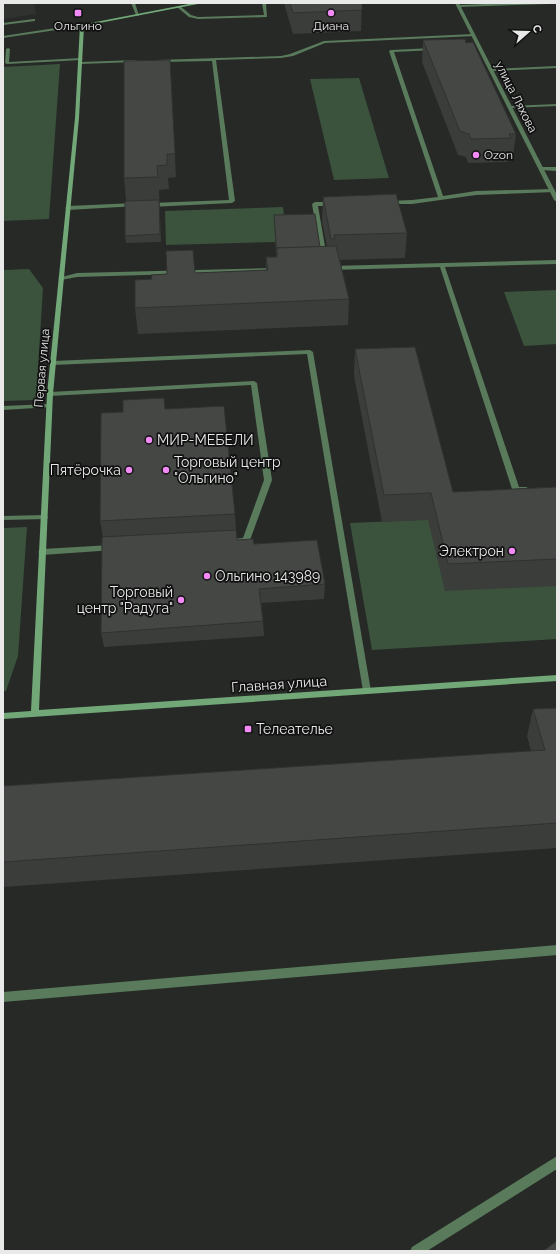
<svg xmlns="http://www.w3.org/2000/svg" width="560" height="1254" font-family="Raleway,sans-serif">
<style>
.green{fill:#3b523d}
.lines{fill:none;stroke-linecap:round;stroke-linejoin:round}
.lane{fill:#597a5b;fill-rule:evenodd}
.street{fill:#597a5b;fill-rule:evenodd}
.secondary{fill:#72a877;fill-rule:evenodd}
.wall{fill:#3b3d3b}
.shaded-wall{fill:#303230}
.building{fill:#454745;stroke:#303230}
.poi-dot{fill:#f18af4;stroke:#101110;stroke-width:1.5}
.labels{text-anchor:middle;stroke-width:3.5;stroke-linejoin:round;paint-order:stroke}
.far-poi-label{font-size:12px;fill:#e8e9e8;stroke:#101110}
.far-street-label{font-size:12px;fill:#e8e9e8;stroke:#101110}
.poi-label{font-size:14px;fill:#e8e9e8;stroke:#101110;text-anchor:start}
.street-label{font-size:14px;fill:#e8e9e8;stroke:#101110}
</style>
<rect width="100%" height="100%" fill="#262926"/>
<!-- green -->
<g class="green">
<path d="M60,64L49,219L3,221V67Z"/>
<path d="M359,78L389,178L334,180L310,79Z"/>
<path d="M283,207L285,223L276,242L166,245L165,211Z"/>
<path d="M29,269L43,288L36,400L3,401V270Z"/>
<path d="M557,290V344L524,346L504,292Z"/>
<path d="M554,514L557,522V639L372,650L350,523Z"/>
<path d="M27,527L18,656L6,691H3V528Z"/>
</g>
<g class="lines">
<!-- lane -->
<g class="lane">
<path d="M131,3H135L139,16L136,15Z"/>
<path d="M262,3H266L267,17L198,19L189,17L177,7L180,6L191,15L198,17L264,15Z"/>
<path d="M512,3H551L549,4L458,7L456,6L458,5Z"/>
<path d="M34,19H35V21L3,25V23Z"/>
<path d="M473,34L475,35V36L325,43L293,56L281,58L216,60L235,201L232,203L150,207L147,205L150,203L229,200L212,61L160,62H158V60L281,56L290,54L324,41Z"/>
<path d="M8,48L10,49L9,62L81,58L83,59L81,60L7,64L5,63L6,49Z"/>
<path d="M433,48H435V50L394,52L443,196L476,191L553,189L555,190V192L476,195L412,204H387L386,203L389,201L412,200L438,197L389,51L391,50Z"/>
<path d="M136,60V62H134L81,64L79,63L81,62Z"/>
<path d="M557,66V68L491,71L489,70L491,69Z"/>
<path d="M557,104V106L510,108L508,107L510,106Z"/>
<path d="M542,167H557V171L540,170L539,169Z"/>
<path d="M315,202H333L336,204L333,206H318L327,258L324,260L321,258L312,204Z"/>
<path d="M135,203L138,205L137,206L68,210L65,208L68,206Z"/>
<path d="M557,260V264L445,267L519,487H526L530,489C526,493 516,493 512,489L440,267L332,270L329,268L332,266Z"/>
<path d="M276,268L279,270L278,271L77,277L61,280L58,278L77,273Z"/>
<path d="M310,350L313,352L371,691L370,693H364L363,691L307,354L53,365L50,363L53,361Z"/>
<path d="M254,381L257,383L272,480L250,540L246,542L237,543L233,541L234,539L243,538L264,480L251,385L50,396L47,394L50,392Z"/>
<path d="M49,404L51,405V407L3,410V406Z"/>
<path d="M44,515L48,517L47,519L3,520V516Z"/>
<path d="M111,545L114,546L115,548L114,550L42,555L38,552L42,549Z"/>
<path d="M557,945V955L3,1002V992Z"/>
<path d="M557,1156V1169L427,1251H410L412,1247Z"/>
</g>
<!-- street -->
<g class="street">
<path d="M455,3H459L557,195V202L554,200Z"/>
<path d="M82,24H83V26L3,38V36Z"/>
</g>
<!-- secondary -->
<path class="secondary" d="M194,3H203L84,26L79,118L53,394L39,710L557,675V681L3,719V713L31,711L47,394L75,118L80,25Z"/>
</g>
<!-- wall -->
<g class="wall">
<path d="M284,3H362L361,31L293,34Z"/>
<path d="M423,40L516,134L513,157H508V162L468,163L466,157L458,155L422,62Z"/>
<path d="M170,60L176,177L168,178L169,189L159,190L161,242L126,243L125,236L126,201L124,178Z"/>
<path d="M323,197L407,233L405,258L340,260L349,299L348,325L138,334L135,308L152,279L195,273L266,270V257H276L274,215L320,247L327,246L322,222Z"/>
<path d="M355,349L453,492L557,487V586L445,591L428,520L382,522L354,376Z"/>
<path d="M165,409L235,514L236,530L237,540L254,544L325,584L324,599L261,603L263,621L264,636L104,647L101,633L103,537L100,521Z"/>
<path d="M557,708V848L3,887V786L531,751L527,736L533,709Z"/>
</g>
<!-- shaded-wall -->
<path class="shaded-wall" d="M3,3H34L36,14L3,19Z"/>
<!-- building -->
<g class="building">
<path d="M290,3H362V10L293,13Z"/>
<path d="M465,39L466,43L473,42L516,134H509L511,138L471,139L469,134L460,131L423,40Z"/>
<path d="M170,60L175,154H167V165L157,166L158,177L124,178V61Z"/>
<path d="M396,194L407,233L334,235L335,239H331L323,197Z"/>
<path d="M159,200L160,234L125,236V201Z"/>
<path d="M315,214L320,247L277,248V257L274,215Z"/>
<path d="M336,246L349,299L135,308V280L152,279L151,275L167,274L166,251L193,250L195,273L268,270L266,257H277V248Z"/>
<path d="M415,347L453,492L557,487V559L448,564L431,493L384,495L355,349Z"/>
<path d="M164,398L165,409L224,406L235,514L100,521L101,413L123,412V400Z"/>
<path d="M236,530L237,540L253,539L254,544L317,540L325,584L259,589L263,621L101,633L102,537Z"/>
<path d="M557,708V823L3,862V786L545,750L533,709Z"/>
<path d="M557,1241V1251H543Z"/>
</g>
<!-- markers -->
<g class="poi-dot">
<rect x="74" y="9" width="8" height="8" rx="2"/>
<circle cx="331" cy="13" r="4"/>
<circle cx="476" cy="155" r="4"/>
<circle cx="149" cy="440" r="4"/>
<circle cx="129" cy="470" r="4"/>
<circle cx="166" cy="470" r="4"/>
<circle cx="512" cy="551" r="4"/>
<circle cx="207" cy="576" r="4"/>
<circle cx="181" cy="600" r="4"/>
<rect x="244" y="725" width="8" height="8" rx="2"/>
</g>
<g class="labels">
<!-- far-poi labels -->
<g class="far-poi-label">
<text x="78" y="30">Ольгино</text>
<text x="331" y="30">Диана</text>
<text x="484" y="159" text-anchor="start">Ozon</text>
</g>
<!-- far-street labels -->
<g class="far-street-label">
<text transform="translate(516 97) rotate(63)" y="4">улица Ляхова</text>
<text transform="translate(42 368) rotate(-85)" y="4">Первая улица</text>
</g>
<!-- poi labels -->
<g class="poi-label">
<text x="157" y="445">МИР-МЕБЕЛИ</text>
<text x="174" y="467">Торговый центр<tspan x="174" dy="16">"Ольгино"</tspan></text>
<text x="121" y="475" text-anchor="end">Пятёрочка</text>
<text x="504" y="556" text-anchor="end">Электрон</text>
<text x="215" y="581">Ольгино 143989</text>
<text x="173" y="597" text-anchor="end">Торговый<tspan x="173" dy="16">центр "Радуга"</tspan></text>
<text x="256" y="734">Телеателье</text>
</g>
<!-- street labels -->
<g class="street-label">
<text transform="translate(279 684) rotate(-4)" y="5">Главная улица</text>
</g>
</g>
<!-- border -->
<rect width="560" height="1254" fill="none" stroke="#e8e9e8" stroke-width="8"/>
<!-- north arrow -->
<g transform="translate(528 32) rotate(70)" stroke="#101110" stroke-width="3" paint-order="stroke">
<path d="M0-3L7 15L0 10L-7 15Z" fill="#e8e9e8"/>
<text y="-6" font-size="11" font-weight="bold" text-anchor="middle" fill="#e8e9e8">С</text>
</g>
</svg>
